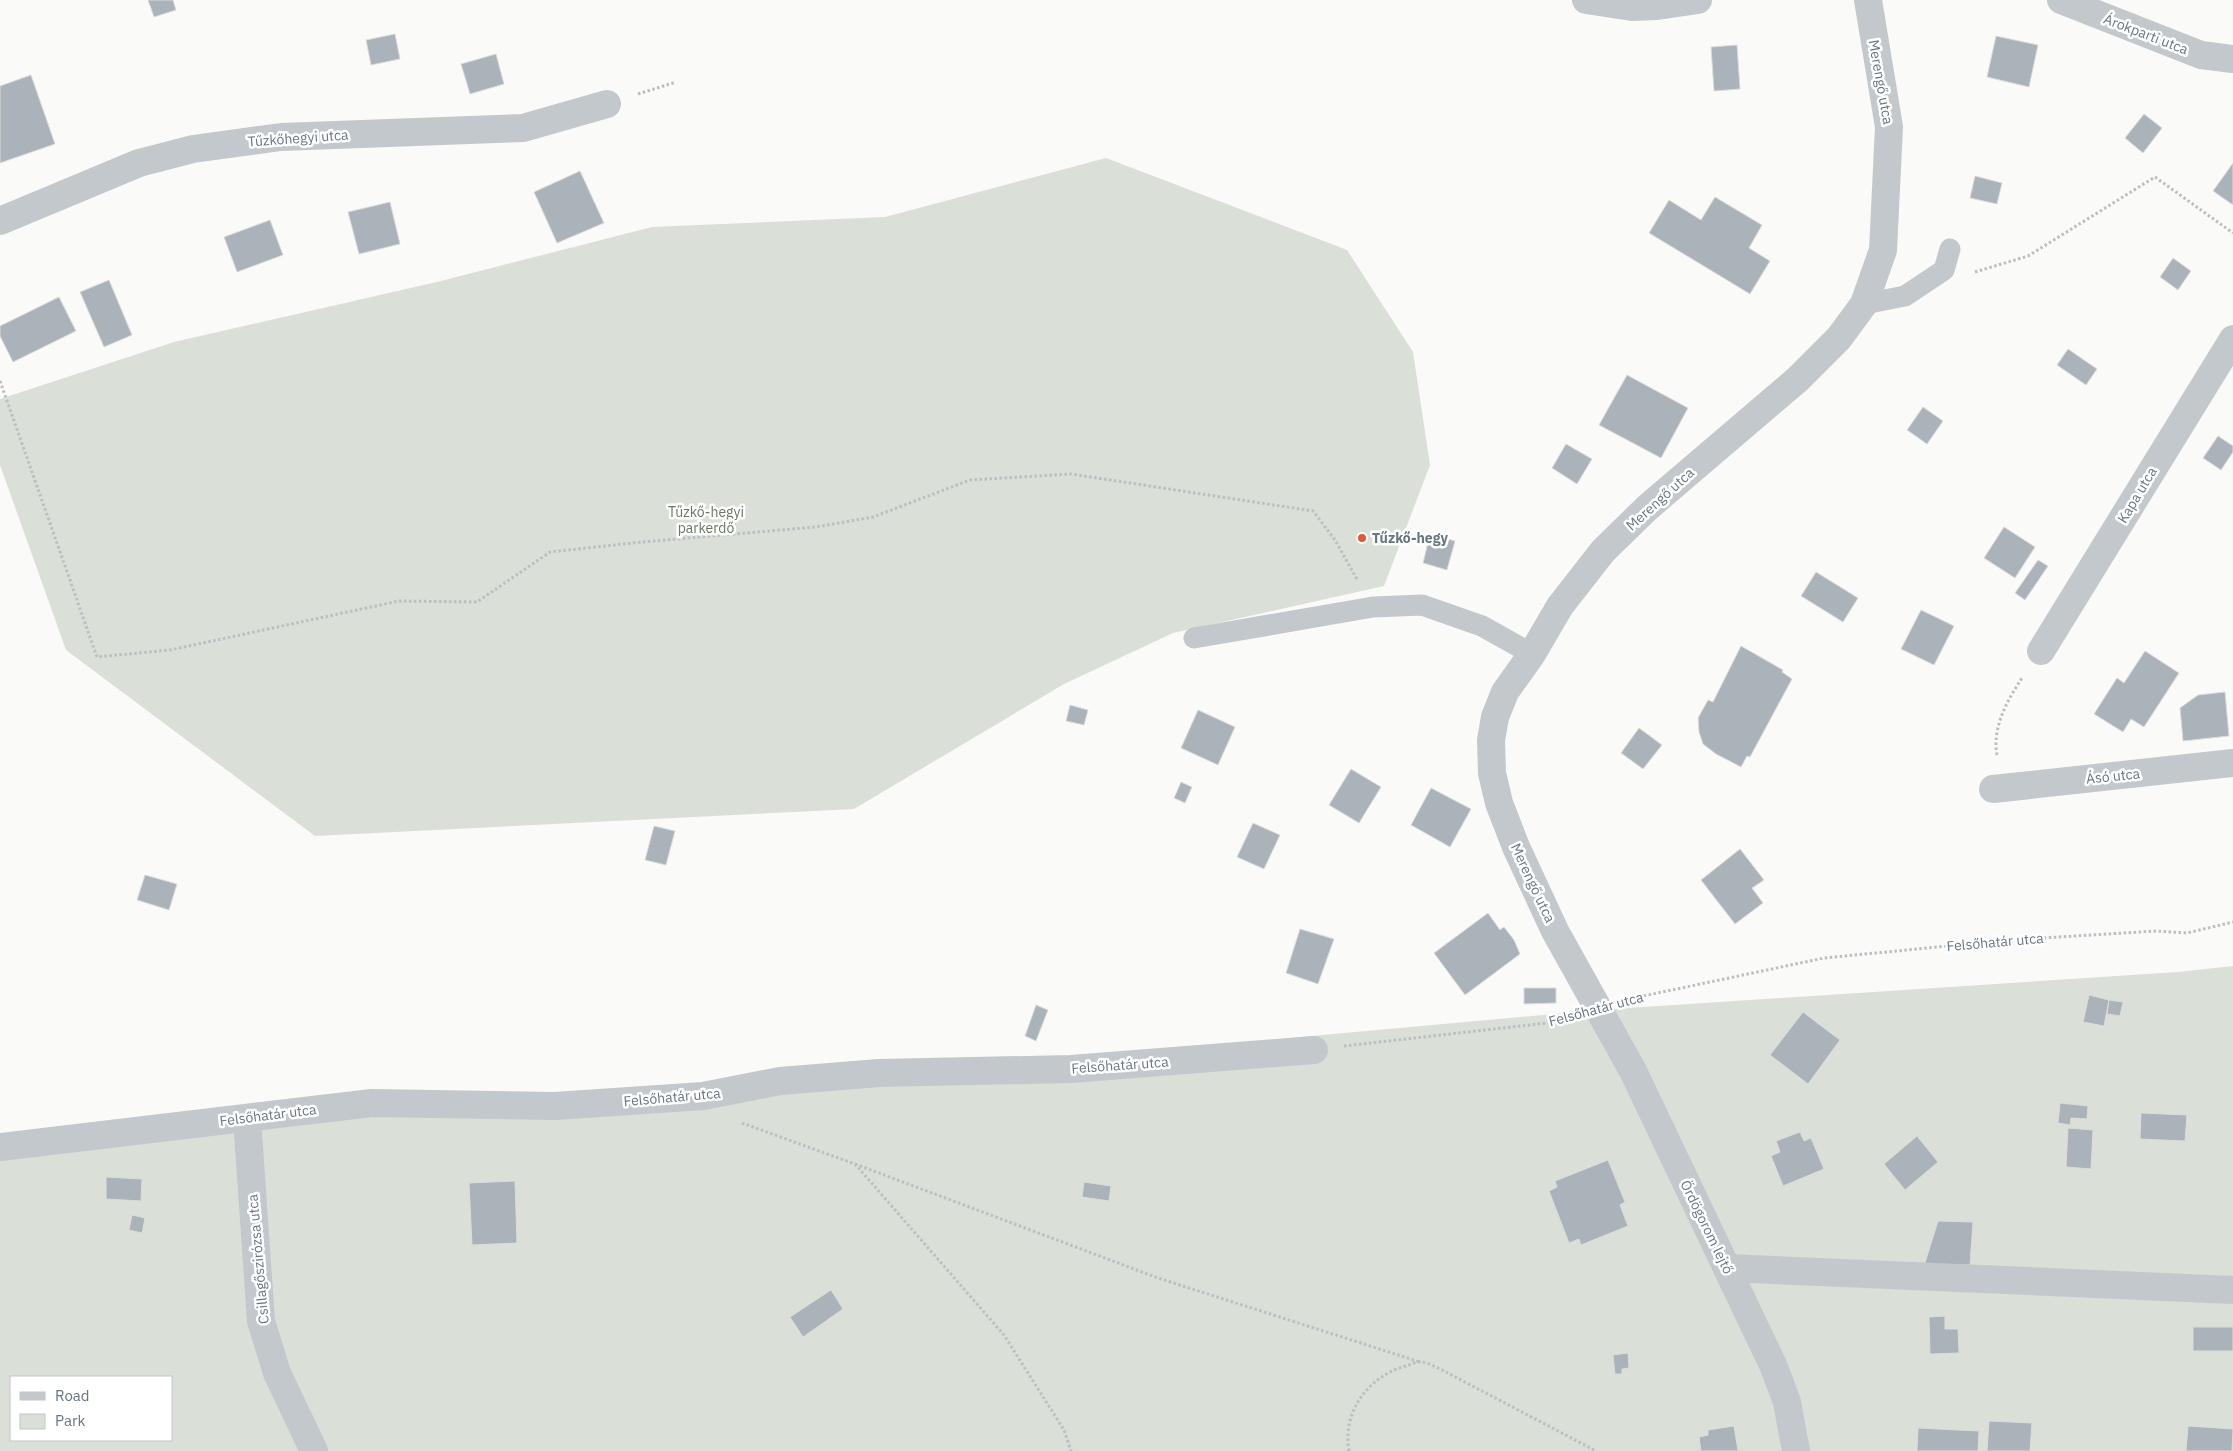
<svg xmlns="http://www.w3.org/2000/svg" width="2233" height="1451" font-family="'IBM Plex Sans',sans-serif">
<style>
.green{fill:#dadfd7;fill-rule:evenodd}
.building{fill:#aab3b9;stroke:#dcdcda}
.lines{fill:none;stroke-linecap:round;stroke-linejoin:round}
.path{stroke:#bbbfc2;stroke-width:3;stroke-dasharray:2.5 2.5;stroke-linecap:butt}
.lane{stroke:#c3c8cc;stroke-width:21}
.street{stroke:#c3c8cc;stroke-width:28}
.poi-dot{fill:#e4572e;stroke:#fff;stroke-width:2}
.labels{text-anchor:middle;stroke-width:5;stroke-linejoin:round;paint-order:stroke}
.street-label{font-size:14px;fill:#657683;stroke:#fff}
.park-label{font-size:14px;fill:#687a64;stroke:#fff}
.poi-label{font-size:14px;font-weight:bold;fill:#657683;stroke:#fff;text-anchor:start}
</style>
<rect width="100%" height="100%" fill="#fafaf8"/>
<!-- green -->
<g class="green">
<path d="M1106,158L1347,250L1413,352L1430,465L1384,586L1173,633L1064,684L854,809L315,836L66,650L0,465V399L174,342L437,282L652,227L885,217Z"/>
<path d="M2233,966V1451H0V1146L1213,1045L1598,1010L2178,972ZM11,1377H171V1440H11Z"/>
</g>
<!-- building -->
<g class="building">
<path d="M148,0H173L176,10L154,17Z"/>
<path d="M395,34L400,59L371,65L366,40Z"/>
<path d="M1996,36L2038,45L2029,87L1987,77Z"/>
<path d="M1737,45L1740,89L1714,91L1711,47Z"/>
<path d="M496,54L504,84L470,94L461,64Z"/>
<path d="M31,75L55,144L0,163V86Z"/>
<path d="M2144,114L2162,128L2143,153L2125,138Z"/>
<path d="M2233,163V205L2213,191Z"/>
<path d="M580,171L604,223L557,243L534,192Z"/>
<path d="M1975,176L2002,183L1997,204L1970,198Z"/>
<path d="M1715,197L1762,225L1749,248L1770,261L1750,294L1649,233L1669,200L1701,220Z"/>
<path d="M390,202L400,244L359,254L348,212Z"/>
<path d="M270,220L283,255L237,272L224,237Z"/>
<path d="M2173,258L2191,271L2178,290L2160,277Z"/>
<path d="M109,280L132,335L104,347L80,292Z"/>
<path d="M59,297L76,331L13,362L0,336V326Z"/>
<path d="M2068,349L2097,369L2086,385L2057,365Z"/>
<path d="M1627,375L1688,408L1661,458L1599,425Z"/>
<path d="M1923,407L1943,421L1927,444L1907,430Z"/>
<path d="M2218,436L2233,446V452L2221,470L2203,458Z"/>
<path d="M1566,444L1592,459L1577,484L1552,468Z"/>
<path d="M2004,527L2035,547L2015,578L1984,558Z"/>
<path d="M1430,534L1455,541L1447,570L1423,563Z"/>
<path d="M2038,560L2048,566L2025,600L2015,593Z"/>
<path d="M1816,572L1858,598L1843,622L1801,596Z"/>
<path d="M1921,610L1954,626L1934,665L1901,649Z"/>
<path d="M1741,646L1783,670L1782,672L1792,679L1750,757L1747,756L1741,767L1716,754L1703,744L1699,732L1698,718L1708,700L1713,702Z"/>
<path d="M2145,651L2179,673L2144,727L2131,719L2123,732L2094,714L2117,678L2124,683Z"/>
<path d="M2225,692L2229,736L2183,741L2180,708L2198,695Z"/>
<path d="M1070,705L1088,710L1084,725L1066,721Z"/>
<path d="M1198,710L1235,727L1218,765L1181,748Z"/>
<path d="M1639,728L1662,745L1643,769L1621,753Z"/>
<path d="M1351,769L1381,787L1359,823L1329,805Z"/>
<path d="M1181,782L1192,787L1185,803L1174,798Z"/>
<path d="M1431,788L1471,809L1450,847L1411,825Z"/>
<path d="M1253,823L1280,835L1264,869L1237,857Z"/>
<path d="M654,826L675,831L666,865L645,860Z"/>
<path d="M1740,849L1764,880L1752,888L1763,903L1735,924L1701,880Z"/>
<path d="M145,875L177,884L169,910L137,900Z"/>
<path d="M1488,913L1500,930L1504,927L1514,940L1520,954L1465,995L1434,953Z"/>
<path d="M1300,929L1334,939L1318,984L1286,973Z"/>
<path d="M1524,988H1556V1003L1524,1004Z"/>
<path d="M2089,995L2109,1000L2104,1026L2083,1022Z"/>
<path d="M2109,1000L2123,1002L2120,1016L2107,1014Z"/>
<path d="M1036,1005L1048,1010L1036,1041L1025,1036Z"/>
<path d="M1803,1012L1840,1040L1808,1084L1770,1055Z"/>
<path d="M2060,1103L2088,1106L2087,1119L2071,1118L2070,1125L2058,1123Z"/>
<path d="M2141,1113L2187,1115L2185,1141L2140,1139Z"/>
<path d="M2068,1128L2093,1130L2091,1169L2066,1167Z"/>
<path d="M1800,1132L1804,1141L1811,1138L1824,1169L1783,1186L1771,1156L1780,1152L1776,1141Z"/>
<path d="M1917,1136L1938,1162L1905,1190L1884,1164Z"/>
<path d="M1608,1160L1625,1202L1620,1205L1628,1226L1581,1245L1579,1239L1569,1243L1549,1191L1557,1187L1555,1181Z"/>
<path d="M106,1177L142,1179L141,1201L106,1199Z"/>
<path d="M515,1181L517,1243L472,1245L469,1183Z"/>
<path d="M1084,1182L1111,1186L1109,1201L1082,1197Z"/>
<path d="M132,1215L145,1218L142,1233L129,1230Z"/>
<path d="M1938,1221L1973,1222L1970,1265L1924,1266Z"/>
<path d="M831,1290L843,1309L803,1337L790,1317Z"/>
<path d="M1945,1316V1329H1958L1959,1353L1930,1354L1929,1317Z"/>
<rect x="2193" y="1327" width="40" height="24"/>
<path d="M1628,1353L1629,1368L1622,1369V1374H1615L1613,1355Z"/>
<path d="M1989,1421L2032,1423L2030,1451H1987Z"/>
<path d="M1734,1426L1738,1451H1701L1699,1437L1708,1435V1430Z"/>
<path d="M2188,1426L2233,1429L2232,1451H2186Z"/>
<path d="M1918,1428L1979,1431L1978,1451H1917Z"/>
</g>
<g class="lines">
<!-- path -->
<g class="path">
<path d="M638,94L676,82"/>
<path d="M1975,272L2028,256L2155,177L2233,233"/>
<path d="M0,381L97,657L170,650L399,601L477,602L550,552L642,542L816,527L873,517L970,480L1071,474L1313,511L1335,540L1358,581"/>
<path d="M1997,755C1992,727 2007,701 2022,678"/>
<path d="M1629,999L1824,958L2010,940L2156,931L2187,933L2233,922"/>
<path d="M1344,1046L1556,1022L1566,1018"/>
<path d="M742,1123L855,1164L1004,1335L1064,1430L1071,1451"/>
<path d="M855,1164L1158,1278L1420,1362"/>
<path d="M1349,1451C1342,1412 1368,1376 1406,1366C1410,1365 1416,1361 1421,1362C1428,1362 1439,1369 1446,1372L1596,1451"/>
</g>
<!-- lane -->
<g class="lane">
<path d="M1864,304L1905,296L1944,270L1950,249"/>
<path d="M1194,638L1373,607L1422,605L1482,626L1532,654"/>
</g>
<!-- street -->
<g class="street">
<path d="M1586,0L1632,7L1657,6L1698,0"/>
<path d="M2061,0L2201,55L2233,59"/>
<path d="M0,221L139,163L193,149L281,137L523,128L607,104"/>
<path d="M2041,651L2233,339"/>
<path d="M1993,789L2233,763"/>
<path d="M247,1118L261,1321L277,1373L314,1451"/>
<path d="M0,1147L372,1103L555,1106L703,1096L780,1081L879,1073L1071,1069L1314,1050"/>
<path d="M1727,1268L2233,1290"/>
<path d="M1796,1451L1787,1402L1773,1365L1633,1071L1555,931L1516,847L1499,803L1492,773L1491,740L1495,717L1505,692L1532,654L1560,606L1603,551L1647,508L1798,379L1839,338L1864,304L1883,250L1889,127L1868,0"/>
</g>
</g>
<!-- markers -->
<circle class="poi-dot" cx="1362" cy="538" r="5"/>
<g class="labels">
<!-- street labels -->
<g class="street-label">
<text transform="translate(2146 34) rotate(21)" y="5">Árokparti utca</text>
<text transform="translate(1881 82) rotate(80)" y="5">Merengő utca</text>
<text transform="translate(298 138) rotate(-4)" y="5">Tűzkőhegyi utca</text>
<text transform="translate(2137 495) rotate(-59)" y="5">Kapa utca</text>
<text transform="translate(1660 499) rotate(-42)" y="5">Merengő utca</text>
<text transform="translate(2113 776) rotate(-6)" y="5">Ásó utca</text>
<text transform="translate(1533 883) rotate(65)" y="5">Merengő utca</text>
<text transform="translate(1995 942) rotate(-5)" y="5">Felsőhatár utca</text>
<text transform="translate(1596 1009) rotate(-15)" y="5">Felsőhatár utca</text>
<text transform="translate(1120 1065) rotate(-4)" y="5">Felsőhatár utca</text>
<text transform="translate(672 1097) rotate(-5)" y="5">Felsőhatár utca</text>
<text transform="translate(268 1115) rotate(-7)" y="5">Felsőhatár utca</text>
<text transform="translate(1707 1227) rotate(64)" y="5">Ördögorom lejtő</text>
<text transform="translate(258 1259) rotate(-95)" y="5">Csillagőszirózsa utca</text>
</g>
<!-- park labels -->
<g class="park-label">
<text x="706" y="517">Tűzkő-hegyi<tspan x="706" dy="16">parkerdő</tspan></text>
</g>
<!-- poi labels -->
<g class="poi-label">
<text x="1372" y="543">Tűzkő-hegy</text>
</g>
</g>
<!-- legend -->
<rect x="10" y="1376" width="162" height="65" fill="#ffffff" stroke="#c1c8cd"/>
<rect x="20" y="1392" width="25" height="8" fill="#c3c8cc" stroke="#c1c8cd"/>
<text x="55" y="1401" font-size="15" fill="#657683">Road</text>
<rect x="20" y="1414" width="25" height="15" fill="#dadfd7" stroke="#c1c8cd"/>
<text x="55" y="1426" font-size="15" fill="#657683">Park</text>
</svg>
